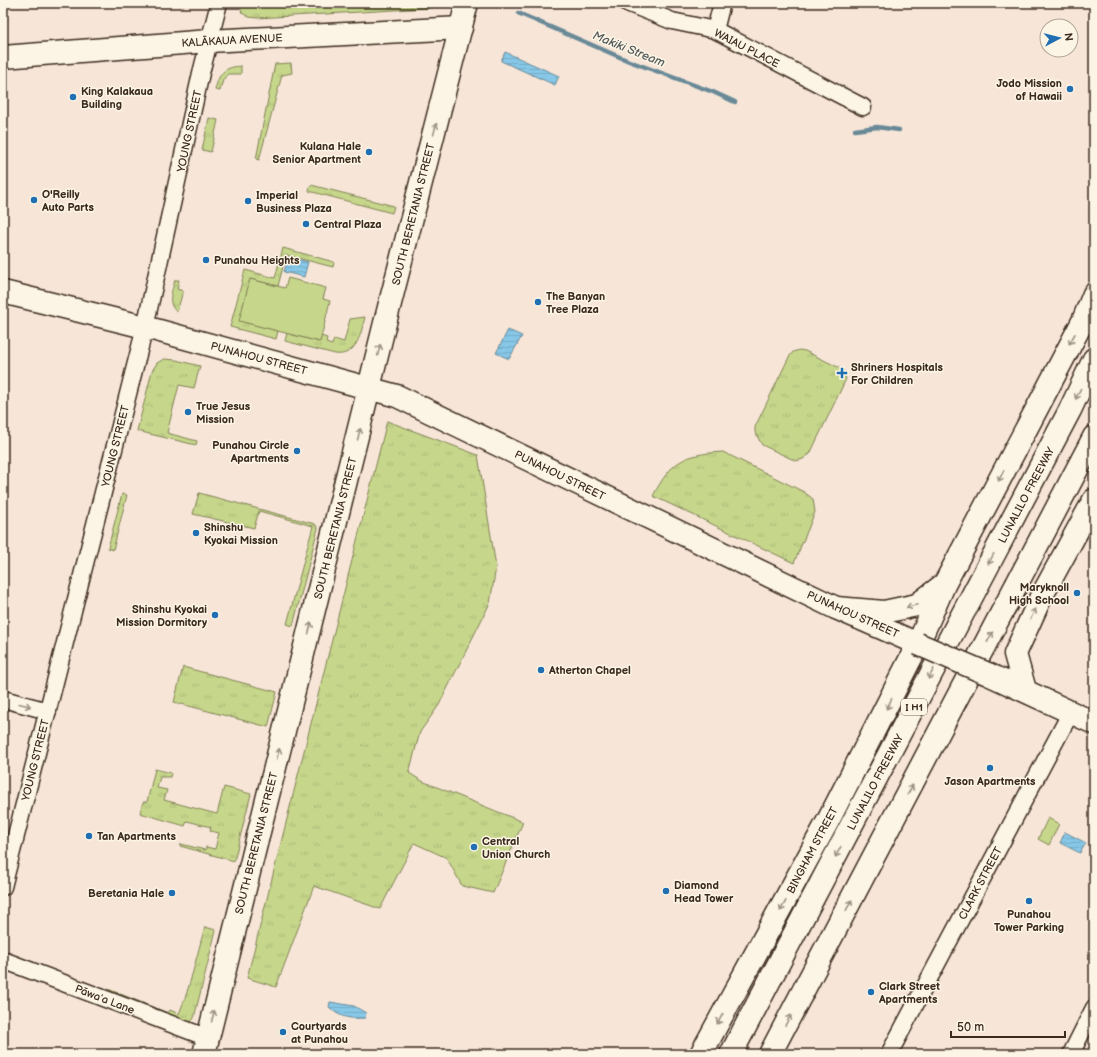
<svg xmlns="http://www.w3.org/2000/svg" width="1097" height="1057" font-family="'Balsamiq Sans',sans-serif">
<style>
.grass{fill:url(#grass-tufts);stroke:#808054}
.park{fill:#c6d78b;stroke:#808054}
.water{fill:url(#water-rules);stroke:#698997}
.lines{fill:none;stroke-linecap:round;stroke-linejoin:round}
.stream{stroke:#698997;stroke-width:4.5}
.street-casing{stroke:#3b2a1e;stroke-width:19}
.secondary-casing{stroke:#3b2a1e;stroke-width:25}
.primary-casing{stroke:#3b2a1e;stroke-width:25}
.highway-casing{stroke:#3b2a1e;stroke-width:25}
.street{stroke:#fcf5e5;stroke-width:16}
.secondary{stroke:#fcf5e5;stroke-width:22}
.primary{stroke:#fcf5e5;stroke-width:22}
.highway{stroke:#fcf5e5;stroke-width:22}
.secondary-bridge-casing{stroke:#3b2a1e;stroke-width:25;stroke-linecap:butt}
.secondary-bridge{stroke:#fcf5e5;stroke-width:22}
.oneway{stroke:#9c9082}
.poi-dot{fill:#1f6fb2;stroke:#fcf5e5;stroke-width:1.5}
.labels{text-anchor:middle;stroke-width:3;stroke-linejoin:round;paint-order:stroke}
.shield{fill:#fcf5e5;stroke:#75675a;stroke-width:1}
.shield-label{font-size:10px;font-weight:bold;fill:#3b2a1e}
.street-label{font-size:11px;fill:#3b2a1e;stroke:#fcf5e5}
.poi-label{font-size:11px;font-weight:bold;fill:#3b2a1e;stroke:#fcf5e5;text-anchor:start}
.water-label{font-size:12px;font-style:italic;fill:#52595b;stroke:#fcf5e5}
</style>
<defs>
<pattern id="grass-tufts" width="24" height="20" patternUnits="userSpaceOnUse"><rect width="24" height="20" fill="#c6d78b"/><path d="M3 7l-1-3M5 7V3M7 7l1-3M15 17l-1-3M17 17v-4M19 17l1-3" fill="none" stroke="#abb978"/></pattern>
<pattern id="water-rules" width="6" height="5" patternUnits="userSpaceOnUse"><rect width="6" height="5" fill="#87c8e8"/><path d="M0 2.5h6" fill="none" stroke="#75acc7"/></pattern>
</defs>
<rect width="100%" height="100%" fill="#f7e6d8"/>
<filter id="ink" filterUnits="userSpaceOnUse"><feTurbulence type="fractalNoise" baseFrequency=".025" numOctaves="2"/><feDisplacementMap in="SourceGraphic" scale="8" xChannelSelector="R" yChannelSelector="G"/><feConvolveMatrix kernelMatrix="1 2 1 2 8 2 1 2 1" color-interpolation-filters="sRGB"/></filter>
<g filter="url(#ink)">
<!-- grass -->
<g class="grass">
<path d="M239,3H300V7L353,3H442L429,8L257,18L249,17L242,13Z"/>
<path d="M291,63L292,73L282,75L259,160L256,159L275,64Z"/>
<path d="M241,66V74H228L223,80L220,91L215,90C219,73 224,67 241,66Z"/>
<path d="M209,118L218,120L211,152L202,150Z"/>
<path d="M311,185L394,206L392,213L309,191Z"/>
<path d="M283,248L334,262L333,267L286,255L278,286L250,279L240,321L278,331L276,339L230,327L245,270L275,278Z"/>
<path d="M175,280H179L177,289L183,291L177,312C166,304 172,291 175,280Z"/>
<path d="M365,317C361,333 357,357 335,354L285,341L287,333L319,342L321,336L327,338L326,343L332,345L334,339L344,342L350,319Z"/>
<path d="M799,350L805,351L838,367L843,370L846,379L810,454L803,459L796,461L762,445L755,432V427L789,357L793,352Z"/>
<path d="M164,359L176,360L200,366L194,388L179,385L167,433L197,441L196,445L137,431L152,371L157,363Z"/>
<path d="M387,421L478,455L496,567L490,603L439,705L420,732L409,773L422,781L523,822L493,893L462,886L447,858L414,843L380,909L314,886L276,987L247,978Z"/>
<path d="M723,452L804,492L813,499L815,512L794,563L653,496C671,461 684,454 723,452Z"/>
<path d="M199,493L315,524L318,528L293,626L287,624L313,526L259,511L254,528L193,514Z"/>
<path d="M122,494L127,495L113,550L108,548Z"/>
<path d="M183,667L277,692L268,727L174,702Z"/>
<path d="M155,769L171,773L170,777H160L157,788L167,790L164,800L213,813L217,814L224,787L251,794L234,861L180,846L181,844L205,850L206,847L215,849L219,833L210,831L211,827L187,821L185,826L140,813L143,802H147Z"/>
<path d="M205,927L216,930L194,1018L191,1022L187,1021L108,990V989L168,1013L170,1010L179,1014C191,985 196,957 205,927Z"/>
</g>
<!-- park -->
<g class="park">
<path d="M288,278L326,288L323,299L330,301L320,342L239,321L250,279L285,288Z"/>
<path d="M1048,818L1059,824L1049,845L1038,839Z"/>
</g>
<!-- water -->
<g class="water">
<path d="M505,52L559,76L555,85L501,61Z"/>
<path d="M288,257L308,262L304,277L284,272Z"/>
<path d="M508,330L522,336L509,359L496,353Z"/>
<path d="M1065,832L1086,843L1080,853L1060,843Z"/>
<path d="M330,1002L354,1006L366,1013L365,1018C350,1019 340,1018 329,1007Z"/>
</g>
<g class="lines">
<!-- stream -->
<g class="stream">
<path d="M518,13L629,61L713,92L735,102"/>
<path d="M855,130L877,127L899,130"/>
</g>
<!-- street casing -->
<g class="street-casing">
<g id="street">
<path d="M627,3L672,21L715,30L863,107"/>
<path d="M715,30L722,3"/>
<path d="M3,699L48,711"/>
<path d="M3,887L145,327L201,73L219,3"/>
<path d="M3,960L208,1038"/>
<path d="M889,1054L1071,712"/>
<path d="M1071,1054L1094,1008"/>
</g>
</g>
<!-- secondary casing -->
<g class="secondary-casing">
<g id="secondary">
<path d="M3,292L145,327L397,396L836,608L918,644L829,819L701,1054"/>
<path d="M988,674L1094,723"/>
</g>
</g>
<!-- primary casing -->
<g class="primary-casing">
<g id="primary">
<path d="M3,57L209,41L461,28"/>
<path d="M204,1054L386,319L467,3"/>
</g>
</g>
<!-- highway casing -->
<g class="highway-casing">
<g id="highway">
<path d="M836,608L884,612L917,605L943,585"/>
<path d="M918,644L944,585L1083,321L1094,294"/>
<path d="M1025,690L1015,654L1040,599L1094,500"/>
<path d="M731,1054L1070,410L1094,359"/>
<path d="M770,1054L1094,437"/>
</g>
</g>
<!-- street -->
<use href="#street" class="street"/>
<!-- secondary -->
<use href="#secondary" class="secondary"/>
<!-- primary -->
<use href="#primary" class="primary"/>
<!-- highway -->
<use href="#highway" class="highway"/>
<!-- secondary-bridge casing -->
<g class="secondary-bridge-casing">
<path id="secondary-bridge" d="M918,644L988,674"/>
</g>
<!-- secondary-bridge -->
<use href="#secondary-bridge" class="secondary-bridge"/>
</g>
<!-- one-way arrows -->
<defs><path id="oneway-shaft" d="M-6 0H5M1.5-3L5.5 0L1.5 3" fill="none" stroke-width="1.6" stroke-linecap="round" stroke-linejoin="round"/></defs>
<g class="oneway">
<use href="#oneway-shaft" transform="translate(435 129) rotate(-76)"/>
<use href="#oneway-shaft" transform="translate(1072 339) rotate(119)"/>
<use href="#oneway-shaft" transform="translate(379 350) rotate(-77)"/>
<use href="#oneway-shaft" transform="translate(1078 394) rotate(115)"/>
<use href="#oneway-shaft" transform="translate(359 434) rotate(-76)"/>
<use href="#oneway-shaft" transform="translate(1001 476) rotate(117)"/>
<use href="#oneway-shaft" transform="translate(991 559) rotate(118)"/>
<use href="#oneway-shaft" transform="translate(912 606) rotate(165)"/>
<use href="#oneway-shaft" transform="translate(1033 614) rotate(-65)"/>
<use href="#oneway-shaft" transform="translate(310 628) rotate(-76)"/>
<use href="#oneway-shaft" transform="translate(990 637) rotate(-62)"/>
<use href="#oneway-shaft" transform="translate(931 674) rotate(118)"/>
<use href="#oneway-shaft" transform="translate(889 704) rotate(117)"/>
<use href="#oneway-shaft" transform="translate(25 705) rotate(15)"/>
<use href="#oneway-shaft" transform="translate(278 754) rotate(-76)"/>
<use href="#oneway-shaft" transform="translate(910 790) rotate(-62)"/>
<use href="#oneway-shaft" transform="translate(838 852) rotate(118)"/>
<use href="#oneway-shaft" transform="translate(849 905) rotate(-62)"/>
<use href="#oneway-shaft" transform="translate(783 906) rotate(119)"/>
<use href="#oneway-shaft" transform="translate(213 1016) rotate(-76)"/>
<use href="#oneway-shaft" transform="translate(720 1019) rotate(119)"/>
<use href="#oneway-shaft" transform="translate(788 1020) rotate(-62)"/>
</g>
</g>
<!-- markers -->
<g class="poi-dot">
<circle cx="1070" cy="89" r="4"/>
<circle cx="73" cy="97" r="4"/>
<circle cx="369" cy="152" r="4"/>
<circle cx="34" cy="200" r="4"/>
<circle cx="248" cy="201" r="4"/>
<circle cx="306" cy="224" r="4"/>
<circle cx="206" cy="260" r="4"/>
<circle cx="538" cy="302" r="4"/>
<path d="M840 367h4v4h4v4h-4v4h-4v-4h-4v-4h4z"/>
<circle cx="188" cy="412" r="4"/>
<circle cx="297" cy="451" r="4"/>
<circle cx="196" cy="533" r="4"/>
<circle cx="1077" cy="593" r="4"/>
<circle cx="215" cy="615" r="4"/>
<circle cx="541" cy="670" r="4"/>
<circle cx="990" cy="768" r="4"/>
<circle cx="89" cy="836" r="4"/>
<circle cx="474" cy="847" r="4"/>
<circle cx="666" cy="891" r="4"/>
<circle cx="172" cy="893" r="4"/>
<circle cx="1029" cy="901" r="4"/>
<circle cx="871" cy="992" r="4"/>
<circle cx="283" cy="1032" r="4"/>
</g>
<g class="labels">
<!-- shield labels -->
<rect class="shield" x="901" y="699" width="26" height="16" rx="3"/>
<g class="shield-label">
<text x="914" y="711">I H1</text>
</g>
<!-- street labels -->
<g class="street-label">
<text transform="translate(232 40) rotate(-3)" y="4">KALĀKAUA AVENUE</text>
<text transform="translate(747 48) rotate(27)" y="4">WAIAU PLACE</text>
<text transform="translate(189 131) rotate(-78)" y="4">YOUNG STREET</text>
<text transform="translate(413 214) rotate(-76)" y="4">SOUTH BERETANIA STREET</text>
<text transform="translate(259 358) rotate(15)" y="4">PUNAHOU STREET</text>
<text transform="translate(115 446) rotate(-76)" y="4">YOUNG STREET</text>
<text transform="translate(560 475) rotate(26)" y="4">PUNAHOU STREET</text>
<text transform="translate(1026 495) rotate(-62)" y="4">LUNALILO FREEWAY</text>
<text transform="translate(335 528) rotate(-76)" y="4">SOUTH BERETANIA STREET</text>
<text transform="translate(853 614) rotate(24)" y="4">PUNAHOU STREET</text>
<text transform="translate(35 760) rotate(-76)" y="4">YOUNG STREET</text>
<text transform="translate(875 782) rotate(-62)" y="4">LUNALILO FREEWAY</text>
<text transform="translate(256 843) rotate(-76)" y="4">SOUTH BERETANIA STREET</text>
<text transform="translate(812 850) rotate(-62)" y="4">BINGHAM STREET</text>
<text transform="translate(980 883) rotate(-62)" y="4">CLARK STREET</text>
<text transform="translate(105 999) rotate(21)" y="4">Pāwaʻa Lane</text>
</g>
<!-- poi labels -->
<g class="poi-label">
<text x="1062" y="87" text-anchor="end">Jodo Mission<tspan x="1062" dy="13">of Hawaii</tspan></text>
<text x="81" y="95">King Kalakaua<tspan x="81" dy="13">Building</tspan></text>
<text x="361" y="150" text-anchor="end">Kulana Hale<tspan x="361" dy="13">Senior Apartment</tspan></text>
<text x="42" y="198">O'Reilly<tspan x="42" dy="13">Auto Parts</tspan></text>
<text x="256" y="199">Imperial<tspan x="256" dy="13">Business Plaza</tspan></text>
<text x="314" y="228">Central Plaza</text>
<text x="214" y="264">Punahou Heights</text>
<text x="546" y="300">The Banyan<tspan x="546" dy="13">Tree Plaza</tspan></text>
<text x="851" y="371">Shriners Hospitals<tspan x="851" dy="13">For Children</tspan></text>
<text x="196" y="410">True Jesus<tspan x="196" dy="13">Mission</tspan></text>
<text x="289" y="449" text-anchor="end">Punahou Circle<tspan x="289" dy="13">Apartments</tspan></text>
<text x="204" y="531">Shinshu<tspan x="204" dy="13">Kyokai Mission</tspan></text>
<text x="1069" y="591" text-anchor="end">Maryknoll<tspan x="1069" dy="13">High School</tspan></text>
<text x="207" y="613" text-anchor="end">Shinshu Kyokai<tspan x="207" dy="13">Mission Dormitory</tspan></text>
<text x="549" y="674">Atherton Chapel</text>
<text x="990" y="785" text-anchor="middle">Jason Apartments</text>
<text x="97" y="840">Tan Apartments</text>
<text x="482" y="845">Central<tspan x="482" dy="13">Union Church</tspan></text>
<text x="674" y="889">Diamond<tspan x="674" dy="13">Head Tower</tspan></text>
<text x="164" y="897" text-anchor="end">Beretania Hale</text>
<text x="1029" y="918" text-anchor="middle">Punahou<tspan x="1029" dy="13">Tower Parking</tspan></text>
<text x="879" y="990">Clark Street<tspan x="879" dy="13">Apartments</tspan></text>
<text x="291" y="1030">Courtyards<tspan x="291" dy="13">at Punahou</tspan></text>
</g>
<!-- water labels -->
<g class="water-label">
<text transform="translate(629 49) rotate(22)" y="4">Makiki Stream</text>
</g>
</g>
<!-- margin -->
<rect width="1097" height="1057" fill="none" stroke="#fcf5e5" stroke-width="16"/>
<rect x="8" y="8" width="1081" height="1041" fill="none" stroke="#3b2a1e" stroke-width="1.5" filter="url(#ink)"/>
<!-- north arrow -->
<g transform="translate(1059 38) rotate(83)"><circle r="19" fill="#fcf5e5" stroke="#afa495"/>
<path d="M0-3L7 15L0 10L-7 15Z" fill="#1f6fb2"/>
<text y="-6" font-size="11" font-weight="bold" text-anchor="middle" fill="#3b2a1e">N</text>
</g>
<!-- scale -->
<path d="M951 1031v6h114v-6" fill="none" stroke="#3b2a1e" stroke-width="2"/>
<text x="957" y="1031" font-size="12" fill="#3b2a1e" stroke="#fcf5e5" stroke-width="3" paint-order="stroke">50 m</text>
</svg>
